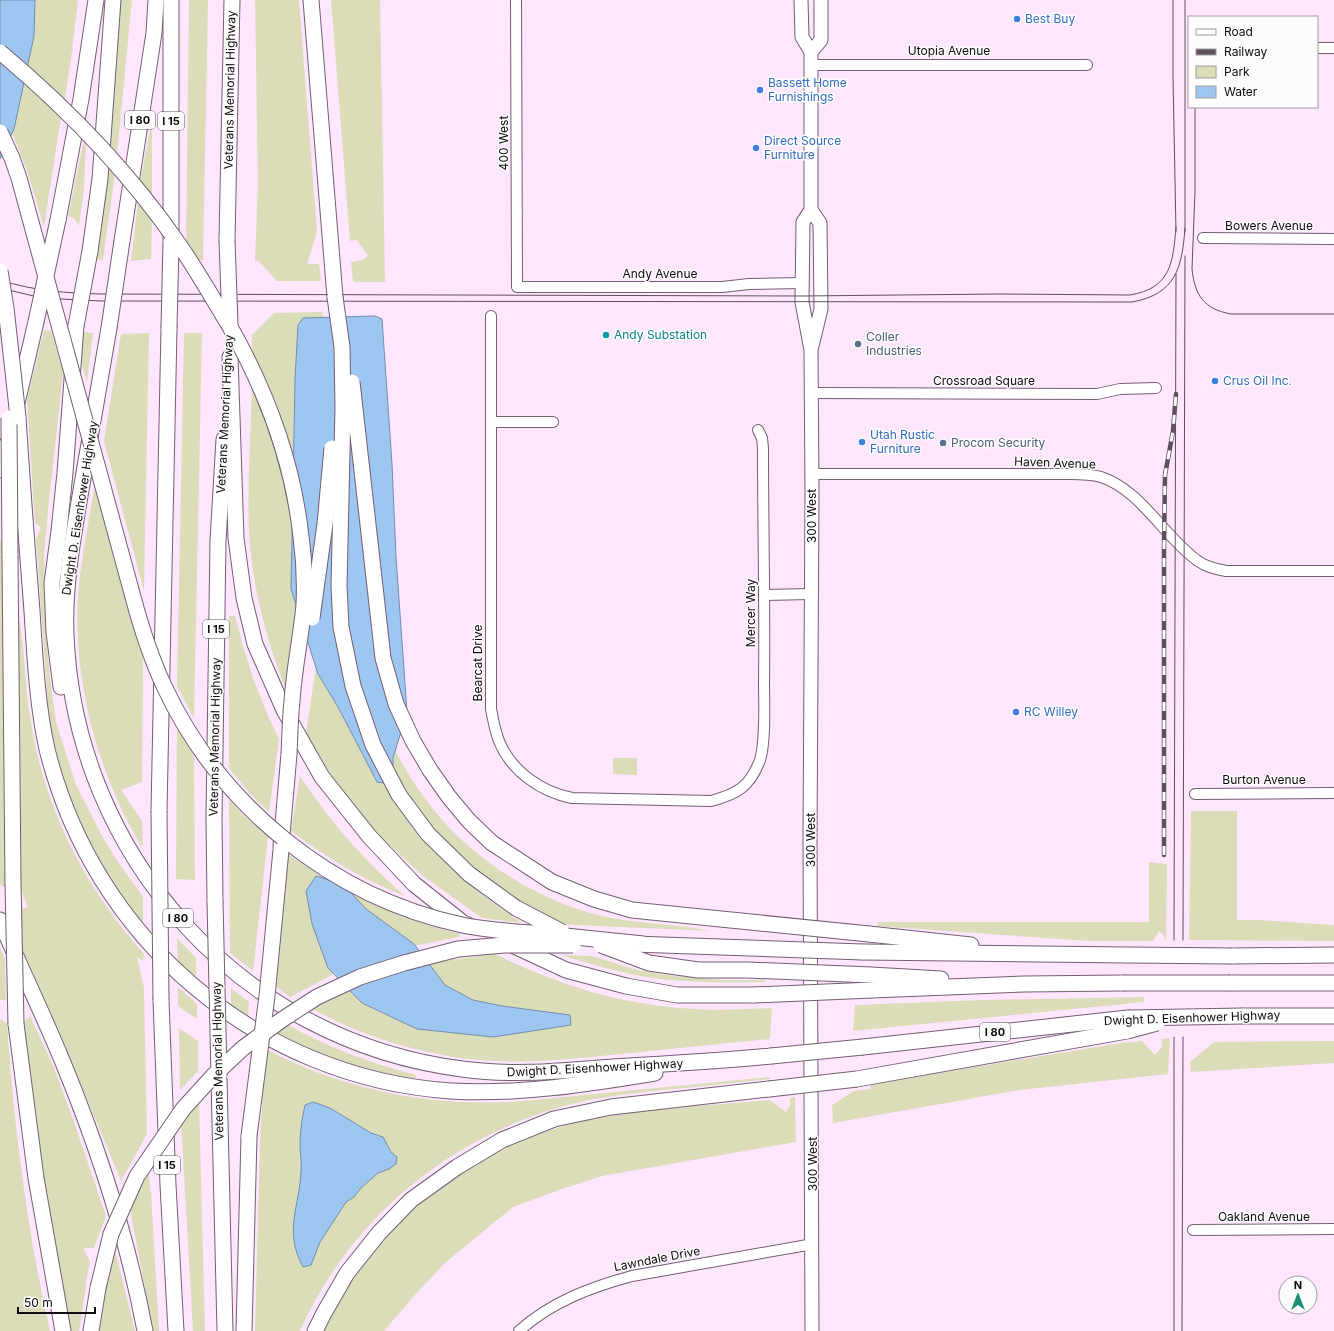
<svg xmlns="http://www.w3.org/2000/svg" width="1334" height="1331" font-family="Inter,sans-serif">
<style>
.green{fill:#daddb8}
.water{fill:#9dc6f0;stroke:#738ead}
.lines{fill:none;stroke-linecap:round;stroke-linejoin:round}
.minor-casing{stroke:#735e74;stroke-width:12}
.major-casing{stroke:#735e74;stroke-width:15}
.highway-casing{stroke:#735e74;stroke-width:17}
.minor{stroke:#fff;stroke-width:10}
.major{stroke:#fff;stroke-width:13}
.highway{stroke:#fff;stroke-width:15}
.tram{stroke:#5e515e;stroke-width:1}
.rail-casing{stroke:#5e515e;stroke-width:4.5}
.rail{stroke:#fcfcfc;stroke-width:3;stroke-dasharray:9;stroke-linecap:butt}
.highway-bridge-casing{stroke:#735e74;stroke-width:17;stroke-linecap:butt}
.highway-bridge{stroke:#fff;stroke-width:15}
.shop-dot{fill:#3f7fe0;stroke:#fcfcfc;stroke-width:1.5}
.culture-dot{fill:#0f9aa8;stroke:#fcfcfc;stroke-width:1.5}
.service-dot{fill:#5c6f8a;stroke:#fcfcfc;stroke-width:1.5}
.labels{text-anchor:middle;stroke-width:3;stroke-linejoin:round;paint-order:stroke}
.shield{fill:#fcfcfc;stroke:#585358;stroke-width:1}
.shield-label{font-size:11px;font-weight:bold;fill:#120a12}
.shop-label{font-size:12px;fill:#366cbe;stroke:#fcfcfc;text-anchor:start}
.street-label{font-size:12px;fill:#120a12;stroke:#fcfcfc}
.culture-label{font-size:12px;fill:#0d838f;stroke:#fcfcfc;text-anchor:start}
.service-label{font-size:12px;fill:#4e5e75;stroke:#fcfcfc;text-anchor:start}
</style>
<rect width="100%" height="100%" fill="#fee6fe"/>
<!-- green -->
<g class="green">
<path d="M35,0H78L72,51L65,99L27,66L34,36Z"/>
<path d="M116,0H132L117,154L104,140Z"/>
<path d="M189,0H208L203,260H199L186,243Z"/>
<path d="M255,0H299L317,232L307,264H319L321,281H277L259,261H255L258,183Z"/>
<path d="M331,0H380L385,282H353L351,262L363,260L368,256L357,240L350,241Z"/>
<path d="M24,81L61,117L44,227L27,170L12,133Z"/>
<path d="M150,130H152V197L140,182Z"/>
<path d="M84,140L86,142L84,189L79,226L75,219L68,216Z"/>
<path d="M102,159L115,173L103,260L90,259Z"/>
<path d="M138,202L152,219L151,259L131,261Z"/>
<path d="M322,312L323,318H303L295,379L293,454L279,410L268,384L252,352V335L274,313Z"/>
<path d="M44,330L51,331L63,373L48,511L44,556L45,619L50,680L56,722L76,785L101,834L116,859L143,897V924C99,866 66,805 52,732C47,704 46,676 44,648C41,611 39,575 36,539L41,528L35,523L27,400Z"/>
<path d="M82,332L93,333L87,382L79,354Z"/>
<path d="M149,333L144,591L104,441L121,334Z"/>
<path d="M184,333H202L194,719L177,686Z"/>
<path d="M252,384L279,457L292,522L291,589L296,605L293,644L286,690C266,639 252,586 249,531C247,482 251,433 252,384Z"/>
<path d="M94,490L96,492L129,614L143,658L142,782L121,790L142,821L143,845L141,846C132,829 122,812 115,794C88,734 74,661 78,595C81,560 88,525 94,490Z"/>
<path d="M0,539L3,541L5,886L2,887L0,883Z"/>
<path d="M229,616H235L243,646L254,681L269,718L279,739L269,812L251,795L229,768Z"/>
<path d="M18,623H20C25,654 25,685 30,716C43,807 84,886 144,954L143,961L137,957L144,988L147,1134L121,1181L62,1038L19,943V908H28L19,884L17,642Z"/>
<path d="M316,667L318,674L338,707L377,782L384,783C400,808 417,832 437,854C462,881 492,903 522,923L482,918L423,876L383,839L357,810L336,783L306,733Z"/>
<path d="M177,727L194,756L195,880L176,879Z"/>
<path d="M395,750C406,771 418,791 433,809C475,862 544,905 611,918C644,924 677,924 710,931L555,924L486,880L445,841L427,820L409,795L392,768Z"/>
<path d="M613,758H637V775L613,774Z"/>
<path d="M300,776C331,823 363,859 405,896C363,880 327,858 291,831Z"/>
<path d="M229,799L242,814L268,837L253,971L230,953Z"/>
<path d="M1191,811H1237V920H1258L1334,925V941L1189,940Z"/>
<path d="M288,854C340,892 398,919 460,934L459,937L409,947L336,973L290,997L271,983Z"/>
<path d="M1149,862L1167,864L1166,941H1165L1164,935L1159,931L1153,941H1088L877,926L878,922H1149Z"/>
<path d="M177,938L196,958V978L178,961Z"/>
<path d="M0,947L5,960L6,1000H0Z"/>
<path d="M495,954C558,985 625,1006 696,1009C721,1011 747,1009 772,1008L770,1039C721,1044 672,1049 622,1054C571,1059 520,1065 468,1059C430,1054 390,1044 354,1029C339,1023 325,1015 310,1008L341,992L433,962Z"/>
<path d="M561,955L592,956L637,970L674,976L721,980H765V982C720,983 674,983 630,974C607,969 584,962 561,955Z"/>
<path d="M178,987L197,1004V1019L178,1006Z"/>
<path d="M231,988L249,1002L248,1017L231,1005Z"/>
<path d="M1144,997V1002L853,1031L855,1005L983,1000Z"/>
<path d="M30,1016L53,1065L74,1122L106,1216L94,1248H83L90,1262L85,1286L86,1287L79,1331H64L22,1024Z"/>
<path d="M0,1019L7,1024C14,1127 27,1230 50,1331H0Z"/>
<path d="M285,1023C326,1047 370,1063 416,1075L415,1079L365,1069L317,1053L274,1032Z"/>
<path d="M179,1028L198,1041V1071L180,1090Z"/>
<path d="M1170,1038L1168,1074L1019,1090L833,1123L832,1105L854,1091L871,1089V1084L1121,1043L1142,1041L1155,1055L1162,1047V1039Z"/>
<path d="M1334,1041V1063L1191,1072L1190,1062L1214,1042Z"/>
<path d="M265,1049C343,1089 424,1106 512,1102L770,1077V1079C734,1083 698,1087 662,1090C629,1094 596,1097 564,1106C447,1139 350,1219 300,1331H255L260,1143Z"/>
<path d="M795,1097L796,1142L602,1176L559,1190L513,1207L446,1262L413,1297L384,1331H321C331,1314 340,1295 351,1279C356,1271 362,1264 368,1257C424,1186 506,1135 595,1119C652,1108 712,1105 770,1100L786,1112L790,1105V1098Z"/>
<path d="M199,1099L205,1331H193L181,1120Z"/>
<path d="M149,1170L150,1192H151L159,1331H153L130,1209Z"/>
<path d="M115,1250L135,1331H98L102,1304Z"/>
</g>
<!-- water -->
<g class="water">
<path d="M0,0H35L34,36L14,129L0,159Z"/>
<path d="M375,316L382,319L392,464L396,557L407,712L393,758V765L384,783L377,782L338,707L318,674L291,589L295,379L298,325L303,318Z"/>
<path d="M316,876L343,884L366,909L414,944L445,985L473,1000L502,1006L570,1015L571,1025L493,1037L417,1029L362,1003L328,968L312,924L306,891Z"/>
<path d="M313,1102L330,1108L371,1133L383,1137L391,1152L397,1157L396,1164L389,1169L378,1173L361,1188L354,1197L346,1202L320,1242L311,1265L303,1267C283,1230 300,1207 301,1170C302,1162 300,1154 300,1145C300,1132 302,1118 305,1105Z"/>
</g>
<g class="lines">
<!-- minor casing -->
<g class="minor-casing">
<g id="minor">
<path d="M516,0L517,287H722L749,284L802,283"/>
<path d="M1317,48H1334"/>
<path d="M811,65H1087"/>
<path d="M1203,238L1334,239"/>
<path d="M491,316V709C493,720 495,731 499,741C511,771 541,792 572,798L711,801C737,794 750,787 760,760C766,740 764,703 764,682C765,604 763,525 763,448L762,438L758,430"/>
<path d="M811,393L1097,394L1120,389L1156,388"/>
<path d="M491,422H553"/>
<path d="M812,474H1059C1073,474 1088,473 1101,477C1141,490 1165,538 1198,561C1206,567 1216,569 1226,571H1334"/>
<path d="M764,595L811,594"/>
<path d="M1195,794L1334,793"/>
<path d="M1193,1230L1334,1229"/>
<path d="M519,1331C551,1302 591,1287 632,1276L813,1244"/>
</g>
</g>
<!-- major casing -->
<g class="major-casing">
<g id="major">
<path d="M801,0L802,37L811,52V210L820,223L821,309L812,346"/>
<path d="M811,52L821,40V0"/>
<path d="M811,210L803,222L802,302L811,350L812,494L810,840L812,1331"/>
</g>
</g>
<!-- highway casing -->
<g class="highway-casing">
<g id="highway">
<path d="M171,0V241"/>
<path d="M311,0L335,297"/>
<path d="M58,220L81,99L96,0"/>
<path d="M227,240L232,0"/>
<path d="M122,241L154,33L156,0"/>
<path d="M90,251L100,179L113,0"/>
<path d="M109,328C100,382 90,436 81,490C73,538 64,586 66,635C75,856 241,1041 462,1069C514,1076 561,1071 613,1067C666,1064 719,1061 771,1056"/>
<path d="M230,357L236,538L244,598L255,644L284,710L322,777L369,836L414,884L463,923L470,926"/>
<path d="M17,403L36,322"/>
<path d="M18,417C22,482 27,546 32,611C35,657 37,704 47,749C93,937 256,1078 451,1091C519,1095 588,1084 655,1073"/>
<path d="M0,470L7,444"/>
<path d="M10,559L13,883"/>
<path d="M61,687L54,632L52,583L59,531L65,473L76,326"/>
<path d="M159,811L169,328"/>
<path d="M281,847L289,754"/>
<path d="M215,901L214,818L218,541L224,439"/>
<path d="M0,920C21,969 44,1016 64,1065C99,1150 128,1240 145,1331"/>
<path d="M869,934L971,945"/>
<path d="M510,944L566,970L626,986L677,995H754"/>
<path d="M863,952L1127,955"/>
<path d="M1232,956L1334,955"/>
<path d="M871,975L941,979"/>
<path d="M1231,983H1334"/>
<path d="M872,990L1025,984L1123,983"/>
<path d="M161,1000L168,1185L176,1331"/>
<path d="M1243,1016H1334"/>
<path d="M16,1024L36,1178L63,1331"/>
<path d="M863,1047L1128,1018"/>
<path d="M219,1079L225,1331"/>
<path d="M857,1079L1127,1031"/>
<path d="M91,1331L98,1288"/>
<path d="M244,1331L249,1136"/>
<path d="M315,1331L324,1313L347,1273L379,1233L411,1200L457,1167L502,1140L554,1119L611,1107L769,1089"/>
</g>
</g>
<!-- minor -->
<use href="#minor" class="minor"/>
<!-- major -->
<use href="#major" class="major"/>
<!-- highway -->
<use href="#highway" class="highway"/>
<!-- tram -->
<g class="tram">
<path d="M1173,0V77L1176,232"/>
<path d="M1195,107V191L1192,269C1195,296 1204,309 1231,314H1334"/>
<path d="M1185,232V0"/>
<path d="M0,280C34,291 65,293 101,294L802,296L999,294L1130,295C1171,288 1173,263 1176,227"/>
<path d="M0,288L42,298L101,301L1132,302C1176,294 1182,268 1185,228"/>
<path d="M1174,940L1176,274"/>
<path d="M1183,940L1185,256"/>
<path d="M1174,1331V1037"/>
<path d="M1182,1331L1183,1037"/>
</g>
<!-- rail casing -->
<g class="rail-casing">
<path id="rail" d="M1164,855V549L1165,475L1173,431L1176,394"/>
</g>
<!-- rail -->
<use href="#rail" class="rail"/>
<!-- highway-bridge casing -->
<g class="highway-bridge-casing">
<g id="highway-bridge">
<path d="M0,52C68,109 130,173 180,246C198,272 213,299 229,325C266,390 293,462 301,537C304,559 305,583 304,605C301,637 294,669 292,701C290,719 290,736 289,754"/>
<path d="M0,132L12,158L19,178L133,597C141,627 151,658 164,686C220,806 332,897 462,925C490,931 518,932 546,934C578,937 611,941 643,944"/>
<path d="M227,240L230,325"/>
<path d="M0,271L6,308L18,417"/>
<path d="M335,297L342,347L343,408L339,586L341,627L353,686L373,745L399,795L428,834L469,874L516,908L562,932"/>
<path d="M36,322L58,220"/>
<path d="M76,326L90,251"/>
<path d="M109,328L122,241"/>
<path d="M169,328L171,243"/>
<path d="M352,382L383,658L396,704L413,741L430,770L449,797L469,821L492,843L552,882L594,899L632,910L869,934"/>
<path d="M9,418L10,559"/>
<path d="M312,618L325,524L332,448"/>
<path d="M159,811L161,1000"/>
<path d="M13,883L16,1024"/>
<path d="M215,901L219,1076"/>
<path d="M633,944L863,952"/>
<path d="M601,945L649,963L698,970H748L871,975"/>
<path d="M1127,955L1232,956"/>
<path d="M1123,983H1231"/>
<path d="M754,995L872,990"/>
<path d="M1128,1018L1243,1016"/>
<path d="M1127,1031L1157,1023"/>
<path d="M771,1056L863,1047"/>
<path d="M769,1089L857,1079"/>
<path d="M249,1136L267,996L281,850"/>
<path d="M98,1288L111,1234L137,1176L183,1109L213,1076L243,1048L283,1019L317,997L360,977L404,963L458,949L504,945H573"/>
</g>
</g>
<!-- highway-bridge -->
<use href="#highway-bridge" class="highway-bridge"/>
</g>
<!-- markers -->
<g class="shop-dot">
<circle cx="1017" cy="19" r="4"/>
<circle cx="760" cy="90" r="4"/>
<circle cx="756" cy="148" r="4"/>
<circle cx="1215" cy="381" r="4"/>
<circle cx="862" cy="442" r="4"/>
<circle cx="1016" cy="712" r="4"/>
</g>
<circle class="culture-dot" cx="606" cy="335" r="4"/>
<g class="service-dot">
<circle cx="858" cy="344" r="4"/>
<circle cx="943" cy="443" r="4"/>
</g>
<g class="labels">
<!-- shield labels -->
<g class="shield">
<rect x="125" y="111" width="30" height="18" rx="3"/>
<rect x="158" y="112" width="26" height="18" rx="3"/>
<rect x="203" y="620" width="26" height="18" rx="3"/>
<rect x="163" y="909" width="30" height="18" rx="3"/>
<rect x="980" y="1023" width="30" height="18" rx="3"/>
<rect x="154" y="1156" width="26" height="18" rx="3"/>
</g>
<g class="shield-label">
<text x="140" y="124">I 80</text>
<text x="171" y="125">I 15</text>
<text x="216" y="633">I 15</text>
<text x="178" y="922">I 80</text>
<text x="995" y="1036">I 80</text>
<text x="167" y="1169">I 15</text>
</g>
<!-- shop labels -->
<g class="shop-label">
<text x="1025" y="23">Best Buy</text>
<text x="768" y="87">Bassett Home<tspan x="768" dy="14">Furnishings</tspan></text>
<text x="764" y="145">Direct Source<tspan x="764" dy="14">Furniture</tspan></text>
<text x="1223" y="385">Crus Oil Inc.</text>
<text x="870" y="439">Utah Rustic<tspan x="870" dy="14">Furniture</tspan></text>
<text x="1024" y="716">RC Willey</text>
</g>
<!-- street labels -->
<g class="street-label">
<text x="949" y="55">Utopia Avenue</text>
<text transform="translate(230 90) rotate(-89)" y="4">Veterans Memorial Highway</text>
<text transform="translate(504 143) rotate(-90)" y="4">400 West</text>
<text x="1269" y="230">Bowers Avenue</text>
<text x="660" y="278">Andy Avenue</text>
<text x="984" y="385">Crossroad Square</text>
<text transform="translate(225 414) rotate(-87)" y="4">Veterans Memorial Highway</text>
<text transform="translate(1055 463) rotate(2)" y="4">Haven Avenue</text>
<text transform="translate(80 508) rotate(-81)" y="4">Dwight D. Eisenhower Highway</text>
<text transform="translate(812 516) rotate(-90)" y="4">300 West</text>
<text transform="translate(751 613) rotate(-90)" y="4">Mercer Way</text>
<text transform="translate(478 663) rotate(-90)" y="4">Bearcat Drive</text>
<text transform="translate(215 737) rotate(-89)" y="4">Veterans Memorial Highway</text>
<text x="1264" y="784">Burton Avenue</text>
<text transform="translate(811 840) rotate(-90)" y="4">300 West</text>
<text transform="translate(1192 1018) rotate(-2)" y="4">Dwight D. Eisenhower Highway</text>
<text transform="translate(218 1061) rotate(-91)" y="4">Veterans Memorial Highway</text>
<text transform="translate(595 1068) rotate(-3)" y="4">Dwight D. Eisenhower Highway</text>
<text transform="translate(813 1164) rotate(-90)" y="4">300 West</text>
<text x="1264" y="1221">Oakland Avenue</text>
<text transform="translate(657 1259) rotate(-11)" y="4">Lawndale Drive</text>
</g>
<!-- culture labels -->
<g class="culture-label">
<text x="614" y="339">Andy Substation</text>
</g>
<!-- service labels -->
<g class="service-label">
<text x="866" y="341">Coller<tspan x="866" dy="14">Industries</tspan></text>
<text x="951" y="447">Procom Security</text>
</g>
</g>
<!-- legend -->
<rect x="1188" y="16" width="130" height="92" fill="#fcfcfc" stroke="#9e9b9e"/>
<rect x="1196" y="29" width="20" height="6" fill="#ffffff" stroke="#9e9b9e"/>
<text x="1224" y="36" font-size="12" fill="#120a12">Road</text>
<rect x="1196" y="49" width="20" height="6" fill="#5e515e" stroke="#9e9b9e"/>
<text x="1224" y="56" font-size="12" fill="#120a12">Railway</text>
<rect x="1196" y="66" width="20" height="12" fill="#daddb8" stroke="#9e9b9e"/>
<text x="1224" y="76" font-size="12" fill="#120a12">Park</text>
<rect x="1196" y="86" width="20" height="12" fill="#9dc6f0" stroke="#9e9b9e"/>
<text x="1224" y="96" font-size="12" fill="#120a12">Water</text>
<!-- north arrow -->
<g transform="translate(1298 1295)"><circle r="19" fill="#fcfcfc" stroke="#9e9b9e"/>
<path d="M0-3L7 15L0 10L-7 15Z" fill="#1c9072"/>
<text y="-6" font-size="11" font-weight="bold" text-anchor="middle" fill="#120a12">N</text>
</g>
<!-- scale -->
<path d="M18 1307v6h77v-6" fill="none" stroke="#120a12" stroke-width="2"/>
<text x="24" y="1307" font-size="12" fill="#120a12" stroke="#fcfcfc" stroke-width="3" paint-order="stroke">50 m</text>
</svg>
